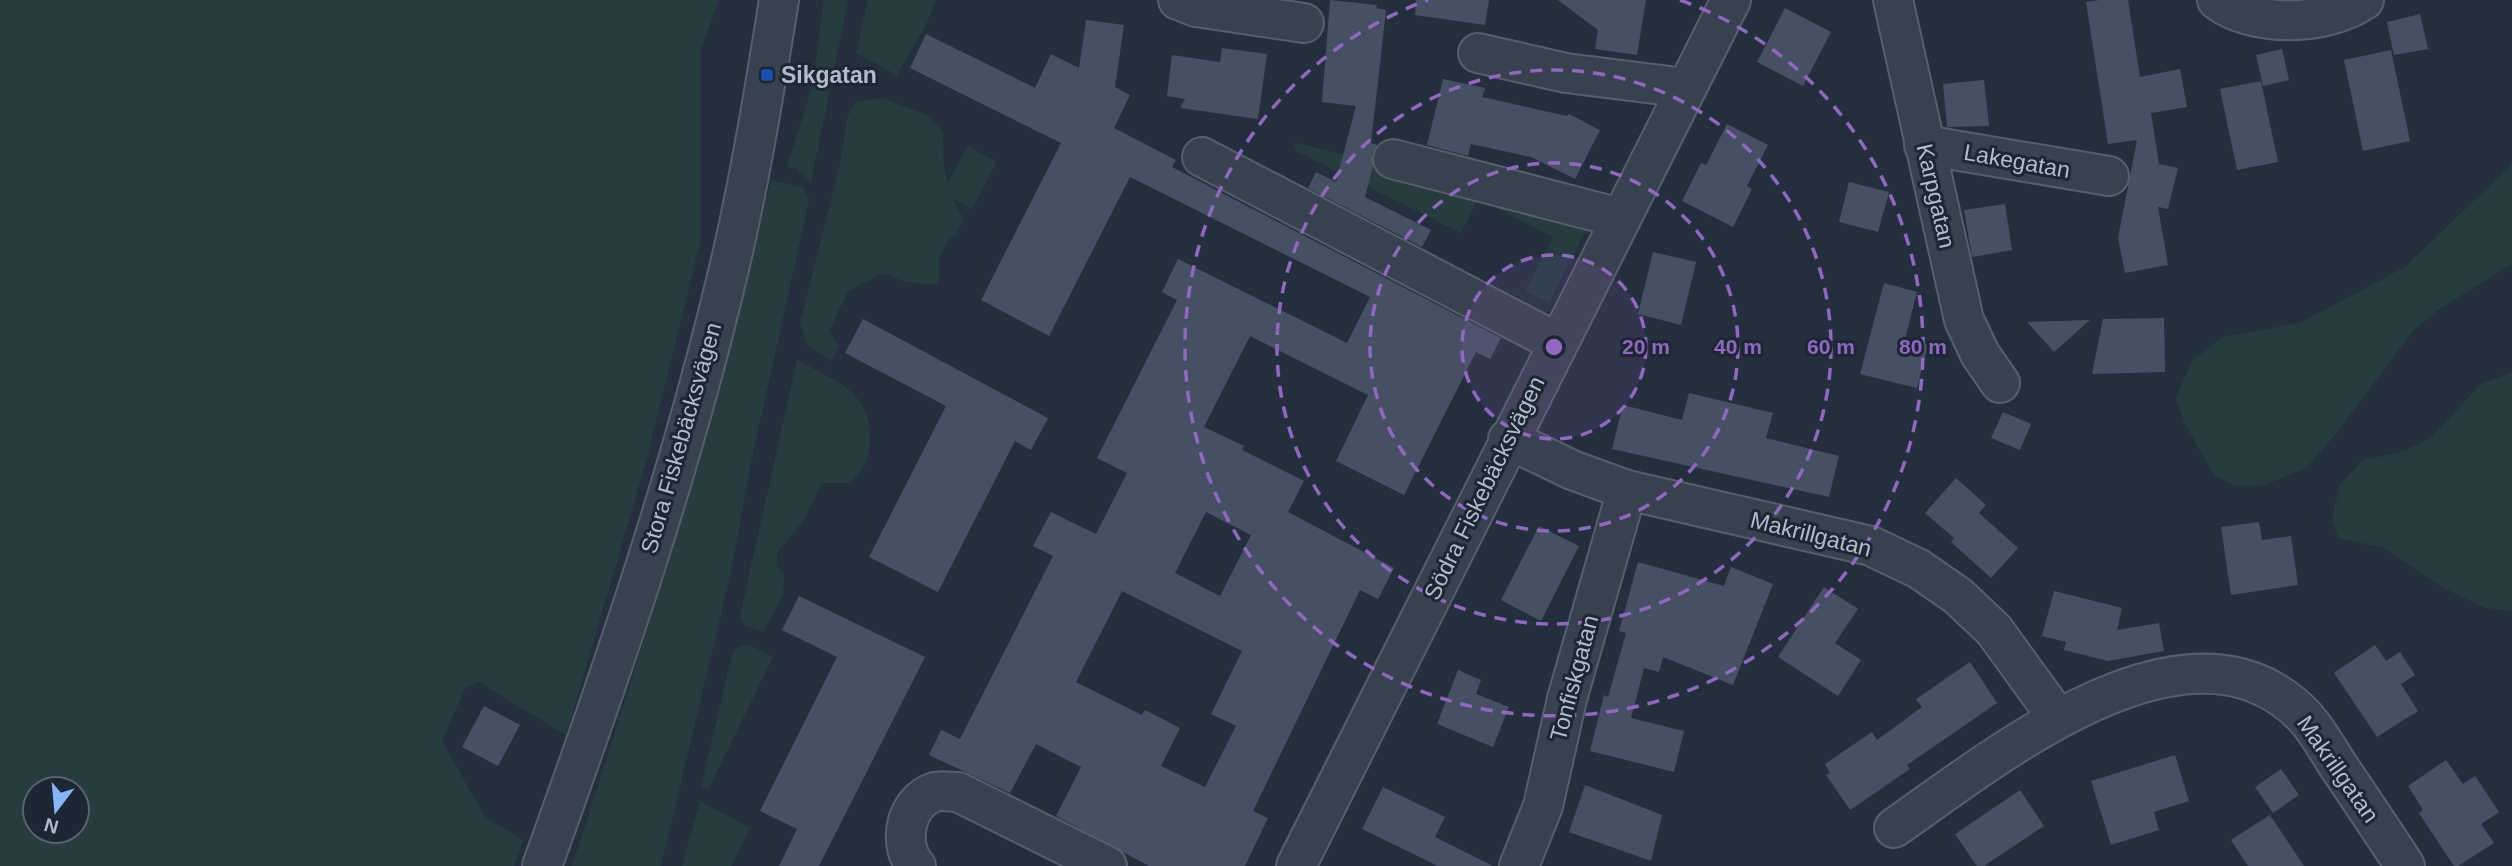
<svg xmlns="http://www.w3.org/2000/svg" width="2512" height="866" font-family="Arial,sans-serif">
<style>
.green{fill:#263c3f;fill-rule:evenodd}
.building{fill:#455162;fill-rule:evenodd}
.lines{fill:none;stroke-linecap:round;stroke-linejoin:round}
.minor-casing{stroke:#565f6c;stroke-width:42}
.minor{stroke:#38414e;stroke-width:38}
.ring{fill:none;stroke:#9266c3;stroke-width:3.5;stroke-dasharray:12 9}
.transit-dot{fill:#1a4fb4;stroke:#1d2633;stroke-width:2.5}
.labels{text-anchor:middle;stroke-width:6;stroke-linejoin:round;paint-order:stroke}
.poi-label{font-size:23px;font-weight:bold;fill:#b4bcc9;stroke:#1d2633;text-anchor:start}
.street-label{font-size:23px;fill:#b4bcc9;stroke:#1d2633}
.centre{fill:#9266c3;stroke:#1d2633;stroke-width:3.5}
.ring-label{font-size:21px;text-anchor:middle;font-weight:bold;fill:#9266c3;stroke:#1d2633;stroke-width:6;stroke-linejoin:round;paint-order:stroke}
</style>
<rect width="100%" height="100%" fill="#242f3e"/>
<!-- green -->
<g class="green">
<path d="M0,0H719L701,49V239L646,462L566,735L479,682L465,688L442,741L485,817L523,840L514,866H0ZM35,789H77V831H35Z"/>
<path d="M824,0H848L811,182L797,168L787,167L813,83Z"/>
<path d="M868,0H936L925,27L897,75L856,53Z"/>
<path d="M883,98L926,115L943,132L944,167L948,183L968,146L997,162L972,209L953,199L963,218L957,234L948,240L939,257V283C917,286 903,282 883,273L848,291L829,331L839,346L832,361L807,345L800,323L838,173L848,115L856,102Z"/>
<path d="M1294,142L1580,216L1588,227L1549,303L1525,291L1553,237L1478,199L1461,233L1296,151Z"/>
<path d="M2512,164V264L2438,310L2412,332L2334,436L2306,468L2264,485L2235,486L2214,475L2185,424L2176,398L2192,361L2222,337L2300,323L2405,267Z"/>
<path d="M771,180L804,188L809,200L752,458L731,572L661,866H572C645,639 719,412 771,180Z"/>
<path d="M797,360C833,380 872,391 870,439C870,458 864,470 850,483H822L803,521L778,552L776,565L784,574L783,596L763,632L744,625L740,616Z"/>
<path d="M2512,372V611L2485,608L2446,589L2384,548L2338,538L2332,518L2340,484L2363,460L2405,451L2431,438L2480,385Z"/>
<path d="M747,644L773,657L708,790L701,787L733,650Z"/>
<path d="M700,801L750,828L731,866H682Z"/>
</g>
<!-- building -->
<g class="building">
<path d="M1330,0L1377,5L1376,8L1386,10L1371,143L1377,145L1372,154L1373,166L1365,197L1431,230L1422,247L1308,188L1316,172L1336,182L1356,106L1322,102Z"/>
<path d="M1416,0H1489L1485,25L1415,15Z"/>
<path d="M1558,0H1646L1637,55L1595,49L1598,30Z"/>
<path d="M2099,0H2128L2140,77L2180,69L2187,107L2151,113L2159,164L2178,168L2168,209L2158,207L2168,265L2125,273L2118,238L2137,140L2108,144L2086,2Z"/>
<path d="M1785,8L1831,32L1803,86L1757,62Z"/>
<path d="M2420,14L2428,49L2394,55L2387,22Z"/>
<path d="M1086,20L1124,25L1115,87L1130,95L1114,128L1176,160L1172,167L1501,338L1490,359L1476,352L1404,495L1336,461L1368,395L1250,336L1204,427L1244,446L1242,450L1304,481L1288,512L1394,568L1378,599L1360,590L1253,811L1268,818L1245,866H1149L1056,816L1081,767L1036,744L1010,793L929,755L941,730L960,739L1053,556L1033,546L1051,512L1096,534L1127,473L1097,458L1177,300L1162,292L1178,259L1347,343L1370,297L1130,177L1049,336L981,300L1061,143L910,68L926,34L1035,88L1051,54L1079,68ZM1206,512L1251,535L1220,596L1175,573ZM1122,591L1242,651L1211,714L1236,726L1205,787L1161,766L1180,728L1145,710L1142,715L1076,682Z"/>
<path d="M1222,48L1267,54L1258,119L1180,108L1185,99L1167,96L1172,55L1220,62Z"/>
<path d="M2282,49L2289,80L2263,86L2256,55Z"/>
<path d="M2391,50L2410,141L2363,151L2344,60Z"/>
<path d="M1443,79L1485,88L1482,97L1567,116L1569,114L1600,130L1575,179L1531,157L1471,144L1468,156L1427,145Z"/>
<path d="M1984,80L1989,126L1947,127L1943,84Z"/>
<path d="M2261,81L2278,162L2237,170L2220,89Z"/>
<path d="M1727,124L1768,145L1747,186L1752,189L1733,227L1682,201L1701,163L1706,165Z"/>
<path d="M1849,182L1889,192L1878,232L1839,222Z"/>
<path d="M2005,204L2012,250L1972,257L1964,210Z"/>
<path d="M1653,252L1696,262L1681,325L1638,314Z"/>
<path d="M1884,283L1917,292L1905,339L1928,345L1917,388L1860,374Z"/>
<path d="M2164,318L2165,372L2092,374L2103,319Z"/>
<path d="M863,319L1048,418L1031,450L1015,441L938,592L869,557L946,406L845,353Z"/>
<path d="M2090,320L2054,352L2027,322Z"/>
<path d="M1689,393L1773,413L1766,438L1839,456L1829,497L1612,449L1623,405L1682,420Z"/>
<path d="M2003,412L2031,424L2020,450L1991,438Z"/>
<path d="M1956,478L1986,505L1979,513L2018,548L1991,578L1951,542L1954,538L1925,513Z"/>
<path d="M2259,522L2262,540L2291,536L2298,585L2231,595L2221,527Z"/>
<path d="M1539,526L1579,546L1541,621L1501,600Z"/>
<path d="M1638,562L1724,586L1731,567L1773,584L1733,685L1663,657L1659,672L1644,668L1631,718L1684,731L1674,772L1590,751L1604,695L1608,697L1626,633L1619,631Z"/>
<path d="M1824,587L1858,609L1835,643L1861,660L1838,696L1778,657Z"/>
<path d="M2054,591L2122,608L2117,630L2159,623L2164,651L2108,661L2064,650L2066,642L2042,636Z"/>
<path d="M799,596L925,657L819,866H779L797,829L760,811L837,657L782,630Z"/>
<path d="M2375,645L2386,661L2400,652L2415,675L2401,684L2418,711L2377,737L2334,673Z"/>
<path d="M1970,662L1997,703L1907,765L1910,769L1850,810L1826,775L1830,773L1825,764L1872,732L1877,740L1922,707L1916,699Z"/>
<path d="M1458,670L1481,680L1476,694L1509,707L1493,747L1437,724Z"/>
<path d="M484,706L520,725L498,766L462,747Z"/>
<path d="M2175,755L2189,801L2154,812L2159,830L2111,845L2091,781Z"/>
<path d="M2446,760L2463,784L2475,776L2499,812L2481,824L2494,843L2458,866H2454L2419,813L2423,810L2408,786Z"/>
<path d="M2281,769L2299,795L2273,813L2255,787Z"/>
<path d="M1585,785L1662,815L1651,861L1569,832Z"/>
<path d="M1383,787L1445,817L1435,837L1493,866H1438L1362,829Z"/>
<path d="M2020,790L2044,826L1984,866H1977L1955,834Z"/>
<path d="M2270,815L2304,866H2248L2231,840Z"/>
</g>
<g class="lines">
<!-- minor casing -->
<g class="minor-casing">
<g id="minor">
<path d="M1178,0L1196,7L1304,23"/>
<path d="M1893,0L1964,320L1980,354L2000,383"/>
<path d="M2217,0C2254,28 2326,26 2364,0"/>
<path d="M1478,53L1566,73L1686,88"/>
<path d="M1924,145L2109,176"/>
<path d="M1202,157L1556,342"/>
<path d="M1393,159L1620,218"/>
<path d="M1508,439L1572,470L1627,490L1871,546L1919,569L1958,596L1994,630L2057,717"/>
<path d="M1894,828C1992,760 2189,597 2304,716C2317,730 2327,748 2337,764C2360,798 2383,832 2405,866"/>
<path d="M542,866C614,667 683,466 731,260C751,174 765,87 779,0"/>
<path d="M916,866C897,845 905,801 935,792C941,790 951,792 958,792L1107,866"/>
<path d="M1296,866L1731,0"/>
<path d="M1519,866L1543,806L1567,699L1627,490"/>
</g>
</g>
<!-- minor -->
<use href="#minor" class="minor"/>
</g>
<!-- distance rings -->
<circle cx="1554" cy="347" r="92" fill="#9266c3" fill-opacity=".12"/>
<g class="ring">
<circle cx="1554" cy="347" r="92"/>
<circle cx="1554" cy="347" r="184"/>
<circle cx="1554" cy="347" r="277"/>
<path d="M1680 0A369 369 0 1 1 1428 0"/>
</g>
<!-- markers -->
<rect class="transit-dot" x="760" y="68" width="14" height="14" rx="3.5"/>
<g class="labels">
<!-- poi labels -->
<g class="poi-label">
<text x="781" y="83">Sikgatan</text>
</g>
<!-- street labels -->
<g class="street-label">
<text transform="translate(2017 161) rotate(10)" y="8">Lakegatan</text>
<text transform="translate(1936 196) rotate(77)" y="8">Karpgatan</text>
<text transform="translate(681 438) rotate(-74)" y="8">Stora Fiskebäcksvägen</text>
<text transform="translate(1484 488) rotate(-64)" y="8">Södra Fiskebäcksvägen</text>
<text transform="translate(1811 534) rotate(14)" y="8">Makrillgatan</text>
<text transform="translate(1574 678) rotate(-75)" y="8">Tonfiskgatan</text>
<text transform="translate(2338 769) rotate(55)" y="8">Makrillgatan</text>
</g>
</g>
<circle cx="1554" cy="347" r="10" class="centre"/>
<g class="ring-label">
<text x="1646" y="354">20 m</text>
<text x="1738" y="354">40 m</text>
<text x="1831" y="354">60 m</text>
<text x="1923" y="354">80 m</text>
</g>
<!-- north arrow -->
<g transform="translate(56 810) rotate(196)"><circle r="33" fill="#1d2633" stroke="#59626f" stroke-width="2"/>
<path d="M0-5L12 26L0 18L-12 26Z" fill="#8ab4f8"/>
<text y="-10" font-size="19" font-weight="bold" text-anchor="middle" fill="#b4bcc9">N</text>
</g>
</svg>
